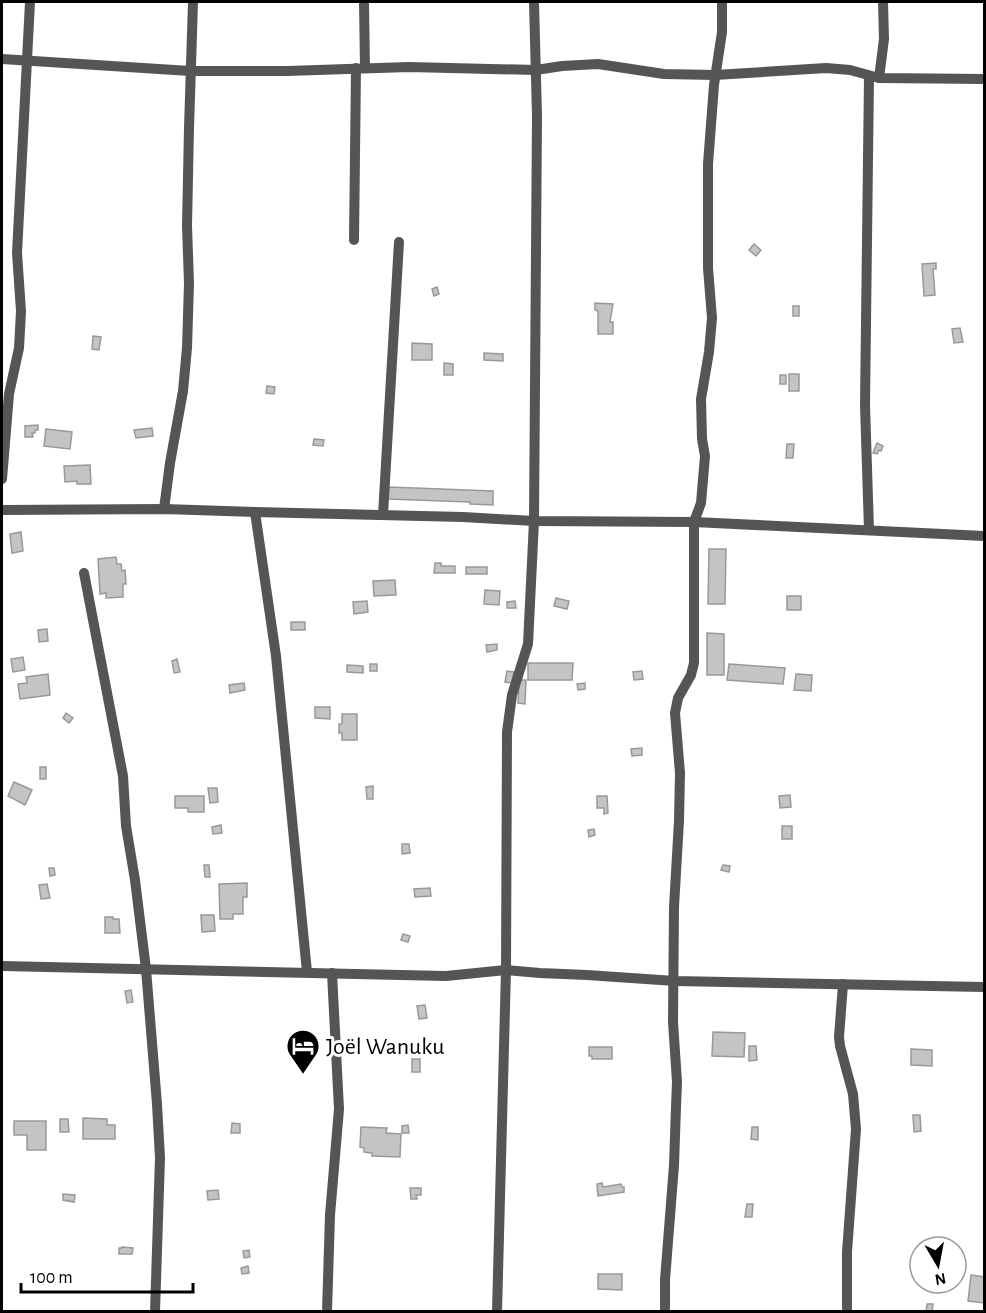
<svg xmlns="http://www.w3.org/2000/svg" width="986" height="1313" font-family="'Alegreya Sans',sans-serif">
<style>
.building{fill:#c4c4c4;stroke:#999;stroke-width:1.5}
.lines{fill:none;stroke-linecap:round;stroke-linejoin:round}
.street{stroke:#555;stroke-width:10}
.labels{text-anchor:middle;stroke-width:6;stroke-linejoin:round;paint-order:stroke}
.poi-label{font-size:24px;fill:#000;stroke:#fff;text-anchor:start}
</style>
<rect width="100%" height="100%" fill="#fff"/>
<!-- building -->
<g class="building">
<path d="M754,244L761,250L756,256L749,250Z"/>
<path d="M936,263V269H933L935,295L924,296L922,264Z"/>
<path d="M437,287L439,294L434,296L432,289Z"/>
<path d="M595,303L613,304L610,322H613V334H598V311L595,310Z"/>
<rect x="793" y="306" width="6" height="10"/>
<path d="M960,328L963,342L954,343L952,329Z"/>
<path d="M93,336L101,337L99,350L92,349Z"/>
<path d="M412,343L432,344V360H412Z"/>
<path d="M484,353L503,354V361L484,360Z"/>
<path d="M444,363L453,364V375H444Z"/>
<rect x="789" y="374" width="10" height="17"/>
<rect x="780" y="375" width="6" height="9"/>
<path d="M267,386L275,387L274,394L266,393Z"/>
<path d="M38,425V430H35V433H32L33,437H25V426Z"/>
<path d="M152,428L153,436L136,438L134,430Z"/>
<path d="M46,429L72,432L70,449L44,446Z"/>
<path d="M314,439L324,440L323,446L313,445Z"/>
<path d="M877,443L883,446L881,451L879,450L877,454L873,453Z"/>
<path d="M787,444H794L793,458H786Z"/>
<path d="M90,465L91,484H77V481L65,482L64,466Z"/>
<path d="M388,487L493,491V505L470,504V502L388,499Z"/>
<path d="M21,532L23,551L12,553L10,534Z"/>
<path d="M709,549H726L725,604H708Z"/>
<path d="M116,557L117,564H121L122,571L125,570L126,584H123V597L106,598V593L100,594L98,559Z"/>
<path d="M435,563H441V566H455V573H434Z"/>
<rect x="466" y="567" width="21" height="7"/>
<path d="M395,580L396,595L374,596L373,581Z"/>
<path d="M485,590L500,591L499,605L484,604Z"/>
<rect x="787" y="596" width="14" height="14"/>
<path d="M556,598L569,601L567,609L554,606Z"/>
<path d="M367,601L368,612L354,614L353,602Z"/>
<path d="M515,601L516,608H507V602Z"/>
<rect x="291" y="622" width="14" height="8"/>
<path d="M47,629L48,641L39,642L38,630Z"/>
<path d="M707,633L724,634V675H707Z"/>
<path d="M497,644V650L487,652L486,645Z"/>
<path d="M23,657L25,670L13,672L11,659Z"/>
<path d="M177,659L180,672L174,673L172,661Z"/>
<path d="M528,663H573L572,680H528Z"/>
<rect x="370" y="664" width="7" height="7"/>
<path d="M729,664L785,668L783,684L727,680Z"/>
<path d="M347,665L363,666V673L347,672Z"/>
<path d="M507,671L514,672L512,683L505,682Z"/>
<path d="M642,671L643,679L634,680L633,672Z"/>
<path d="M48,674L50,695L20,699L18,684L27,683L26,677Z"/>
<path d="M796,674L812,675L811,691L794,690Z"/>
<path d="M519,680H526L525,704L518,703Z"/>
<path d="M244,683L245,690L230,693L229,685Z"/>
<path d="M585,683V689L578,690L577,684Z"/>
<path d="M315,707H330V719L315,718Z"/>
<path d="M66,713L73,718L69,723L63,718Z"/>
<path d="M342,714H357V740H342V733H339V724H342Z"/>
<path d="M642,748V755L632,756L631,749Z"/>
<rect x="40" y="767" width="6" height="12"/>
<path d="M14,782L32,790L25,805L8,796Z"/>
<path d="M373,786V799H367L366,787Z"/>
<path d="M208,788H217L218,802L210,803Z"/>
<path d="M790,795L791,807L780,808L779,796Z"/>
<path d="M175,796H204V812H188V808H175Z"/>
<path d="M597,796H607L608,813L604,814V808H597Z"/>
<path d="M221,825L222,833L213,834L212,827Z"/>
<rect x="782" y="826" width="10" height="13"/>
<path d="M594,829L595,835L589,837L588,830Z"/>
<path d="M402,844H409L410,853L402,854Z"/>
<path d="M204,865H209L210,877H205Z"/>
<path d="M723,865L730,866L729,872L721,870Z"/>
<path d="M49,868H54L55,875L50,876Z"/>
<path d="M247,883V897H243V914H233V919H220L219,884Z"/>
<path d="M47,884L50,898L41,899L39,885Z"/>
<path d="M430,888L431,896L415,897L414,889Z"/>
<path d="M201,915H214L215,931L202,932Z"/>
<path d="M105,917H113V919H119L120,933H105Z"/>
<path d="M403,934L410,936L408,942L401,940Z"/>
<path d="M131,990L133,1002L127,1003L125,991Z"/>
<path d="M425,1005L427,1018L419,1019L417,1006Z"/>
<path d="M713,1032L745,1033L744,1057L712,1056Z"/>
<path d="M355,1041H359V1043H360V1051H346V1044L355,1043Z"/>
<path d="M749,1046H756L757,1060L749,1061Z"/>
<path d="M589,1047H612V1059H592V1056H589Z"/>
<path d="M911,1049L932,1050V1066L911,1065Z"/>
<rect x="412" y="1059" width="8" height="13"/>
<path d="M913,1115H920L921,1131L914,1132Z"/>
<path d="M83,1118L107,1119V1125H115V1139H83Z"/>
<path d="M60,1119H68L69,1132H60Z"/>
<path d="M14,1121H46V1150H27V1135H14Z"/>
<path d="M232,1123L240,1124V1133H231Z"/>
<path d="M408,1125L409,1133H402V1126Z"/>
<path d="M361,1127L387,1128L386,1133L401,1134L400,1157L372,1156V1153L364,1152V1148L360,1147Z"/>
<path d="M752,1127H758V1140L751,1139Z"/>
<path d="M602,1183L603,1187L621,1184L622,1187H624V1192L598,1196L597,1184Z"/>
<path d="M410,1188H421V1195H416L417,1199H411Z"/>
<path d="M218,1190L219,1199L208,1200L207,1191Z"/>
<path d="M63,1194L75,1195L74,1202L63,1200Z"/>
<path d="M747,1204H753L752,1217H745Z"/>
<path d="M122,1247L133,1248L132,1254H119V1248H122Z"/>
<path d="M249,1250L250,1257L244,1258L243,1251Z"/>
<path d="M248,1266L249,1273L242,1274L241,1268Z"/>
<path d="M598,1274H622V1290L598,1289Z"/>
<path d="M971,1275L984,1277V1303L968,1301Z"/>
<path d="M927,1304H933L932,1312H926Z"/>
</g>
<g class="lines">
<!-- street -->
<g class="street">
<path d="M364,2L365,68"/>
<path d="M2,59L190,71H287L409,67L536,70L562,66L598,64L664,74L715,75L826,68L850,70L879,78L984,79"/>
<path d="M879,78L884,39L883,2"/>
<path d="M354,240L356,68"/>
<path d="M2,479L9,394L19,348L21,311L17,253L30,2"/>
<path d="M164,509L170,463L183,391L187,348L189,283L187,226L189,128L193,2"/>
<path d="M2,510L164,509L255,512L463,517L534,521L694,522L984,536"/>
<path d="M255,512L276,656L307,972"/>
<path d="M383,515L399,242"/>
<path d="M869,530L865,405L869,77"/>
<path d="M84,573L123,776L126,826L135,880L146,969L157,1104L160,1158L155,1312"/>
<path d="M2,966L446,976L506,970L540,973L587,975L675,981L984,987"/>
<path d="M843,984L839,1037L840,1046L853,1094L856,1129L847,1252V1312"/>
<path d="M327,1312L330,1215L339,1109L332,973"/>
<path d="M497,1312L506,970L507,732L512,695L528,644L534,521L537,116L534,2"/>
<path d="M665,1312V1280L674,1165L676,1107L677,1082L673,1022L674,907L679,821L680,773L675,713L678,698L691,675L694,663V522L701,503L705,456L702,439L701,399L709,352L712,318L708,268V164L714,85L722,32V2"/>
</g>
</g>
<!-- icons -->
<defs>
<g id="hotel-pin" transform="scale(1.725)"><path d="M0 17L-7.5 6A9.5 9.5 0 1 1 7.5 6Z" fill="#000" stroke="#fff"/><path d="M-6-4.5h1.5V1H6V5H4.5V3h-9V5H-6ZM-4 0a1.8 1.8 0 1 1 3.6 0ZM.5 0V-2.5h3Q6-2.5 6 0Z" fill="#fff"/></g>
</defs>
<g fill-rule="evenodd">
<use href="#hotel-pin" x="303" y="1046"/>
</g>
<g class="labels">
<!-- poi labels -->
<g class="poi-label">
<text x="326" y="1054">Joël Wanuku</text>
</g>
</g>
<!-- border -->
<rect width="986" height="1313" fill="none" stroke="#000000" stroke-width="6"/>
<!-- north arrow -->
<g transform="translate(938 1265) rotate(170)"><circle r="28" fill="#ffffff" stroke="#999999" stroke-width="1.5"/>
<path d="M0-4.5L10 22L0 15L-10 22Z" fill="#000000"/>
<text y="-9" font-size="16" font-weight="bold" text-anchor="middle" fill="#000000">N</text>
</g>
<!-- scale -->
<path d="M21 1283v9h172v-9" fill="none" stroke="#000000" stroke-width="3"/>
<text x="30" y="1283" font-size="18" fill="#000000" stroke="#ffffff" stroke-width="4.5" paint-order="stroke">100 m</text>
</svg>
